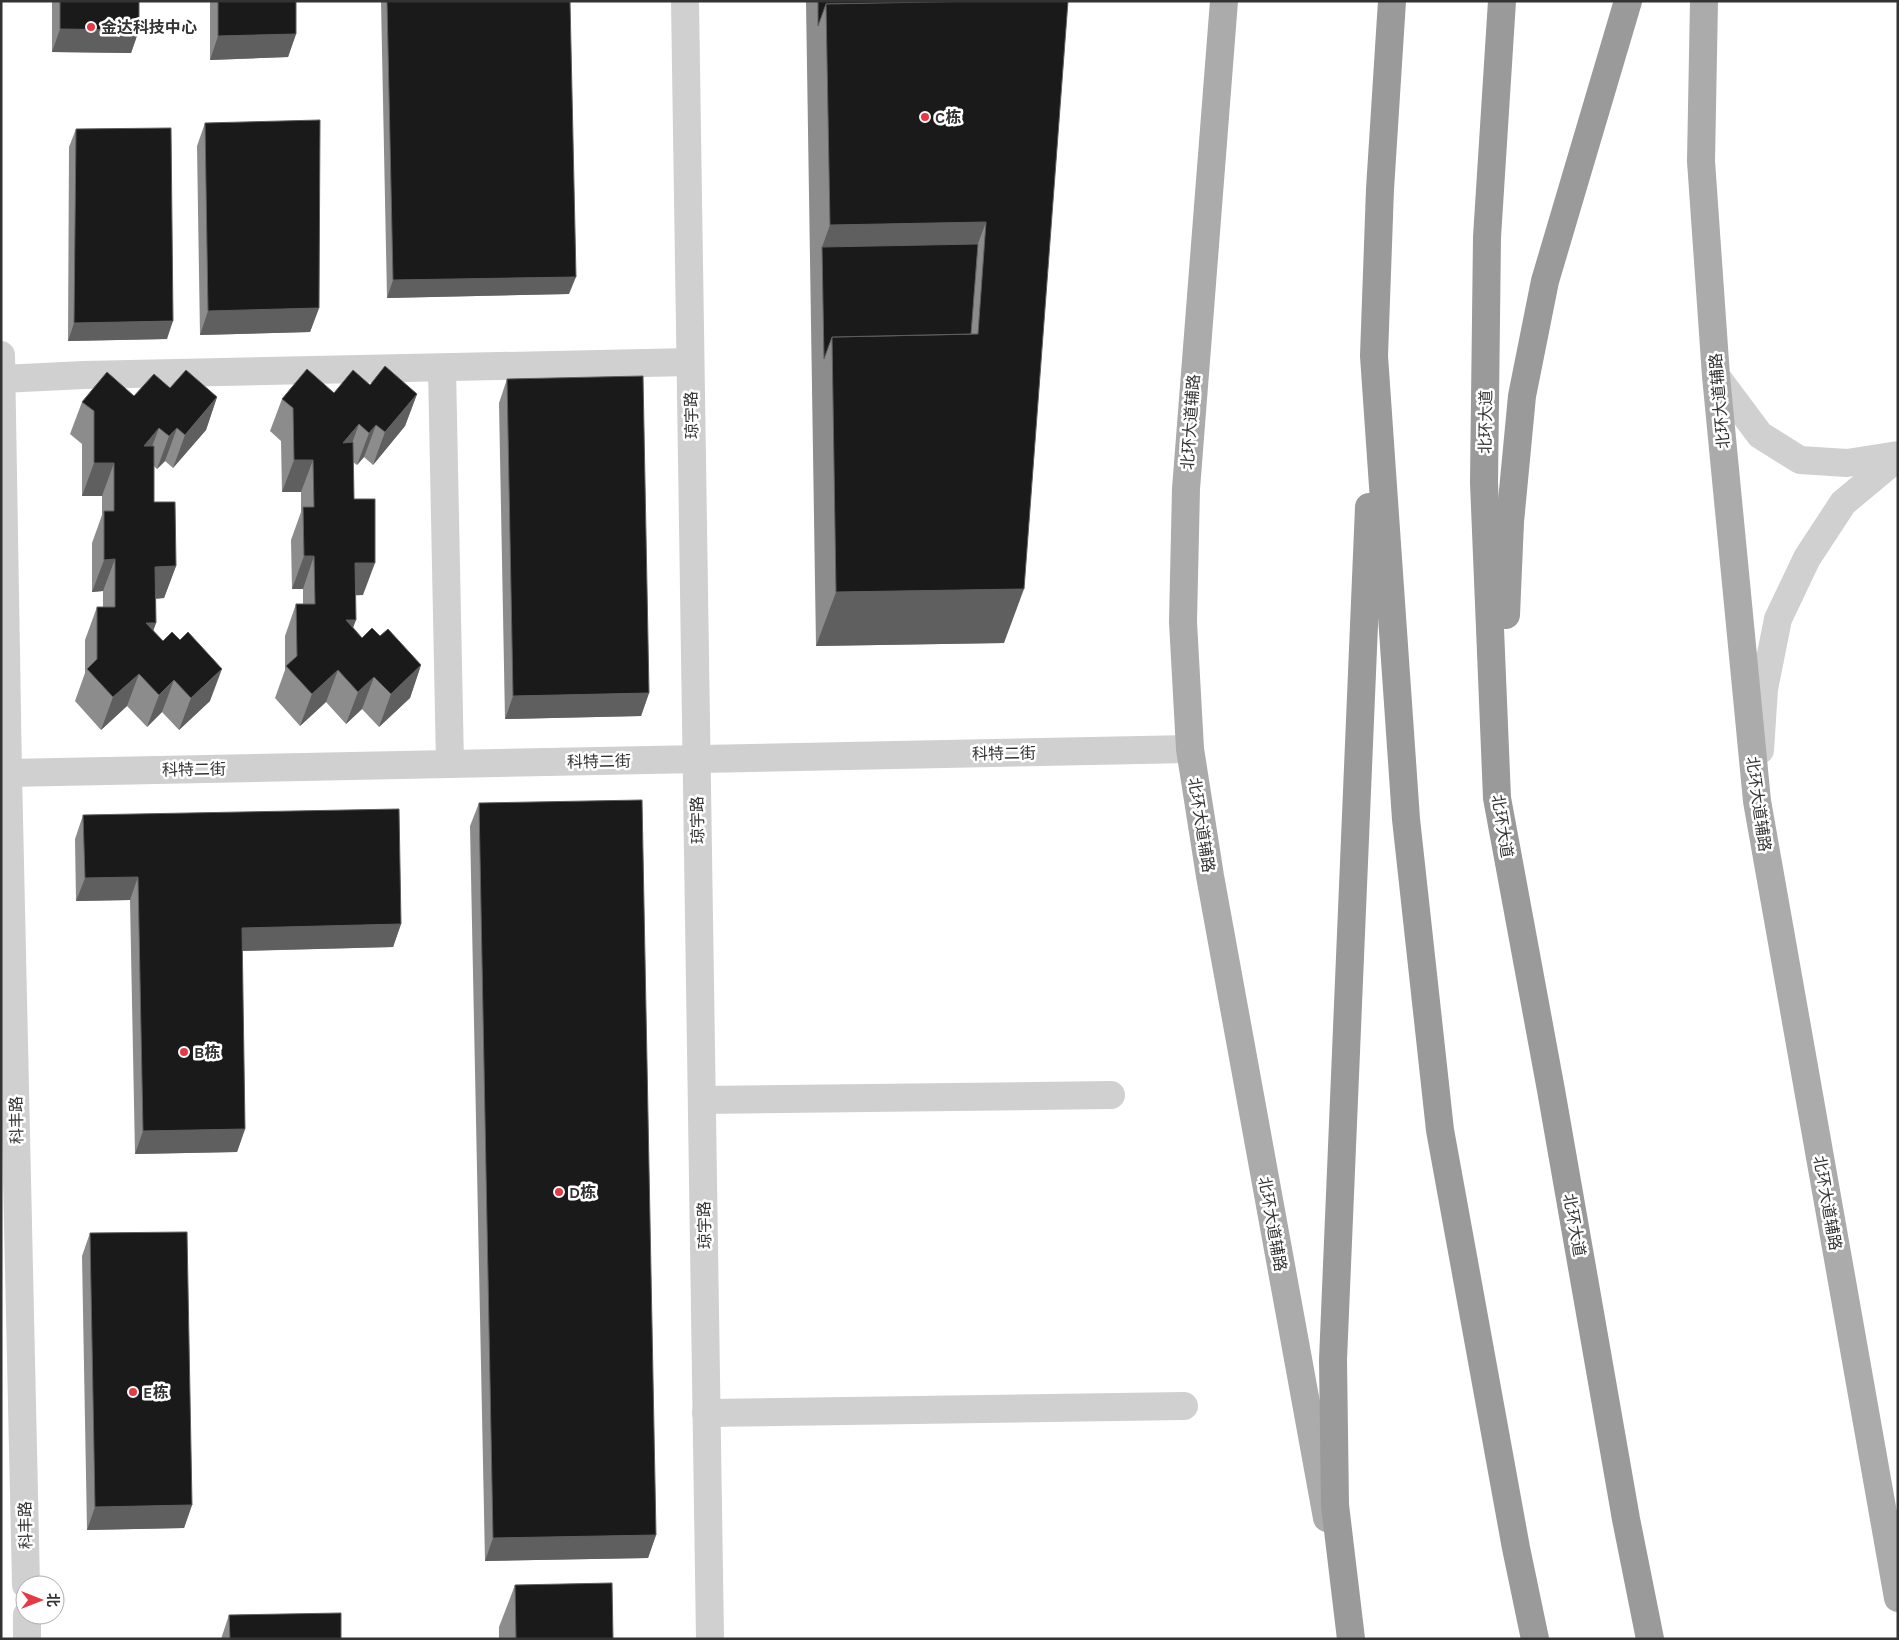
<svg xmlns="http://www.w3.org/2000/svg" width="1899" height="1640" font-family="Karla,'Noto Sans SC',sans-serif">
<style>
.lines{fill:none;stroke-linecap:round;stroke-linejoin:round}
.minor{stroke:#d0d0d0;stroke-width:28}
.major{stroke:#ababab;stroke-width:28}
.highway{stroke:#9a9a9a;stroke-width:28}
.wall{fill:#8c8c8c}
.shaded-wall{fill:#5f5f5f}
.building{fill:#1a1a1a;stroke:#5f5f5f}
.poi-dot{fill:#e63946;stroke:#fff;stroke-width:2}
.labels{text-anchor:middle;stroke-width:5;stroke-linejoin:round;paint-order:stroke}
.poi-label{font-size:16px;font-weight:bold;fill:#333;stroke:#fff;text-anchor:start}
.street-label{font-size:16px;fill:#333;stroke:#fff}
</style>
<rect width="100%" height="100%" fill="#fff"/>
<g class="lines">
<!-- minor -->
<g class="minor">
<path d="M685,1L710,1639"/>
<path d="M1,355L8,773L26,1585"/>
<path d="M442,368L450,764"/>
<path d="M1716,376L1760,435L1800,460L1847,463L1898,455"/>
<path d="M2,379L84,375L690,362"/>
<path d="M1760,750L1764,689L1778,619L1807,558L1843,503L1898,457"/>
<path d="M8,773L1190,749"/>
<path d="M702,1100L1111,1095"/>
<path d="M706,1413L1184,1406"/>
<path d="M27,1615V1639"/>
</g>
<!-- major -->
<g class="major">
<path d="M1224,1L1186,489L1183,622L1190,749L1210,876L1327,1518"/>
<path d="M1704,1L1701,161L1716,376L1757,801L1898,1598"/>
</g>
<!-- highway -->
<g class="highway">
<path d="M1392,1L1380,189L1374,356L1406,819L1440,1130L1516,1548L1535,1639"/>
<path d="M1502,1L1487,237L1484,483L1497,798L1551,1090L1626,1519L1650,1639"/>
<path d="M1506,615L1510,522L1522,396L1545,281L1628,1"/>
<path d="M1351,1639L1335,1505L1333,1360L1369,507"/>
</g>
</g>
<!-- wall -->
<g class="wall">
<path d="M52,1H139V30L131,53L52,52Z"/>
<path d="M210,1H296V34L288,57L210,60Z"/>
<path d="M381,1H570L569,294L387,298Z"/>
<path d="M806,1H1068L1004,643L816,646Z"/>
<path d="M205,123L319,308L310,332L200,335L197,146Z"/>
<path d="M76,129L167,339L68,341L69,147Z"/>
<path d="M507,379L649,693L641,716L505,719L499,403Z"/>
<path d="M370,385L417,394L405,426L373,465L364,457L357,465L353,462L354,499L363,595H355L353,627L362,638L380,636L421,665L410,698L379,727L362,709L346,724L326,702L300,726L275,698L285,670V636L296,604H303V589H292L291,540L301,512V492H282L281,441L270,431L282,399L334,393Z"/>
<path d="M170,388L217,397L206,430L173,468L165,461L157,469L154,466V502L176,566L164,598L156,599V623L153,631L210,701L179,730L162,712L147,727L127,706L101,730L75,701L85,673V640L97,607H103V591L92,592V543L102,515V496H82V444L70,434L82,402L134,396Z"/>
<path d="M479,803L656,1535L648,1558L485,1561L470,826Z"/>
<path d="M83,815L401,924L393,947L242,951L245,1129L237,1152L135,1154L130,900L76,901L75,839Z"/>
<path d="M90,1233L192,1505L184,1528L87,1530L82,1256Z"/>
<path d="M515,1585L613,1639H499V1627Z"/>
<path d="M229,1615L341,1639H221Z"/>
</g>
<!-- shaded-wall -->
<g class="shaded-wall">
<path d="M60,29L139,30L131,53L52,52Z"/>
<path d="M296,34L288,57L210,60L218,36Z"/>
<path d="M986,222L966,276L822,247L830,225Z"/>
<path d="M576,277L569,294L387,298L393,280Z"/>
<path d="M319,308L310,332L200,335L208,311Z"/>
<path d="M173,321L167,339L68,341L74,323Z"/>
<path d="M417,394L405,426L373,465L385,432Z"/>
<path d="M217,397L206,430L173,468L185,435Z"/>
<path d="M359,424L347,457L343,443Z"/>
<path d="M376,425L364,457L357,465L369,433Z"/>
<path d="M159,428L147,460L144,446Z"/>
<path d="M177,428L165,461L157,469L169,436Z"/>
<path d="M294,460H313L301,492H282Z"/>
<path d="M94,463H114L102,496H82Z"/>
<path d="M304,556H314L303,589H292Z"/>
<path d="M115,559L103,591L92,592L104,560Z"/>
<path d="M355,563H375L363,595L343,596Z"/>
<path d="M176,566L164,598L144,599L155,567Z"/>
<path d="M1024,589L1004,643L816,646L836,592Z"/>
<path d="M346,620H356L344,652Z"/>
<path d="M146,623H156L144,655Z"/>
<path d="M421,665L410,698L379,727L391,694Z"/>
<path d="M222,669L210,701L179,730L191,698Z"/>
<path d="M338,670L326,702L300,726L312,694Z"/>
<path d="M139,674L127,706L101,730L113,697Z"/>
<path d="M374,677L362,709L346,724L358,692Z"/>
<path d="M174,680L162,712L147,727L159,695Z"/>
<path d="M649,693L641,716L505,719L513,696Z"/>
<path d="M138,877L130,900L76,901L85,878Z"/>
<path d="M401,924L393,947L233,951L242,928Z"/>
<path d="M245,1129L237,1152L135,1154L143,1131Z"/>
<path d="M192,1505L184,1528L87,1530L95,1507Z"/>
<path d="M656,1535L648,1558L485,1561L493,1538Z"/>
</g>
<!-- building -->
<g class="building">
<path d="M60,1H139V30L60,29Z"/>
<path d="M218,1H296V34L218,36Z"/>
<path d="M387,1H570L576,277L393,280Z"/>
<path d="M818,1H977V2L826,4L818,26Z"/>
<path d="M985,1H1068L1024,589L836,592L832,337L978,334L986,222L830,225L826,4Z"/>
<path d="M320,120L319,308L208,311L205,123Z"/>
<path d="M171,128L173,321L74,323L76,129Z"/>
<path d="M978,244L971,334L832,337L824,359L822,247Z"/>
<path d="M385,366L417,394L385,432L376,425L369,433L359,424L343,443L353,442L354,499H375V563H355L356,620H346L362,638L372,628L380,636L388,629L421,665L391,694L374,677L358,692L338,670L312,694L286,666L297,656L296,604H315L314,556H304L303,507H314L313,460H294L293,408L282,399L307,369L334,393L353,370L370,385Z"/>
<path d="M186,370L217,397L185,435L177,428L169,436L159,428L144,446H154V502H175L176,566L155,567L156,623H146L163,641L172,632L180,640L188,632L222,669L191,698L174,680L159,695L139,674L113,697L87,669L97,659V607H115V559L104,560V511H114V463H94V411L82,402L107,372L134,396L154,374L170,388Z"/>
<path d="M643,376L649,693L513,696L507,379Z"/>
<path d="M642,800L656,1535L493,1538L479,803Z"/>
<path d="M399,809L401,924L242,928L245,1129L143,1131L138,877L85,878L83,815Z"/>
<path d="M187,1232L192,1505L95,1507L90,1233Z"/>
<path d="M612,1583L613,1639H516L515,1585Z"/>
<path d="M341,1613V1639H230L229,1615Z"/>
</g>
<!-- markers -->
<g class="poi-dot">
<circle cx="91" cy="27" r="5"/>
<circle cx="925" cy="117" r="5"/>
<circle cx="184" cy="1052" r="5"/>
<circle cx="559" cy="1192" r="5"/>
<circle cx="133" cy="1392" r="5"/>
</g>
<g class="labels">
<!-- poi labels -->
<g class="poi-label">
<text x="101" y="33">金达科技中心</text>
<text x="935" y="123">C栋</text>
<text x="194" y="1058">B栋</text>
<text x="569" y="1198">D栋</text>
<text x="143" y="1398">E栋</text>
</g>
<!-- street labels -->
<g class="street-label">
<text transform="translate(1719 401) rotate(-95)" y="6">北环大道辅路</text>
<text transform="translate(691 415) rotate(-91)" y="6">琼宇路</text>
<text transform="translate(1190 422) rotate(-86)" y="6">北环大道辅路</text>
<text transform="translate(1485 422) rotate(-89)" y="6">北环大道</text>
<text transform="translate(1004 753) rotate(-1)" y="6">科特二街</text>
<text transform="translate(599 761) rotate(-1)" y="6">科特二街</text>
<text transform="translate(194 769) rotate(-1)" y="6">科特二街</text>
<text transform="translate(1759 804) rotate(82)" y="6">北环大道辅路</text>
<text transform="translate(697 820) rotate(-91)" y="6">琼宇路</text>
<text transform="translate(1202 825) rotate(81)" y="6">北环大道辅路</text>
<text transform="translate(1503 826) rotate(81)" y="6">北环大道</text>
<text transform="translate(16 1120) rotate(-91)" y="6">科丰路</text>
<text transform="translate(1828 1203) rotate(80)" y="6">北环大道辅路</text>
<text transform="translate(1273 1224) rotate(80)" y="6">北环大道辅路</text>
<text transform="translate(704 1225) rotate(-91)" y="6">琼宇路</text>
<text transform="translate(1575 1225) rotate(80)" y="6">北环大道</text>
<text transform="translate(25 1525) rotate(-91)" y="6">科丰路</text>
</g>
</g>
<!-- border -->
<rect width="1899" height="1640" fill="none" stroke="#333333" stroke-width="5"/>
<!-- north arrow -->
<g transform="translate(40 1600) rotate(90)"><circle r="24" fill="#ffffff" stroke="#adadad"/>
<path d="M0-4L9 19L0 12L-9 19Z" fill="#e63946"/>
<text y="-8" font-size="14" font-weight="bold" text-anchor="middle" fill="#333333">北</text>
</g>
</svg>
